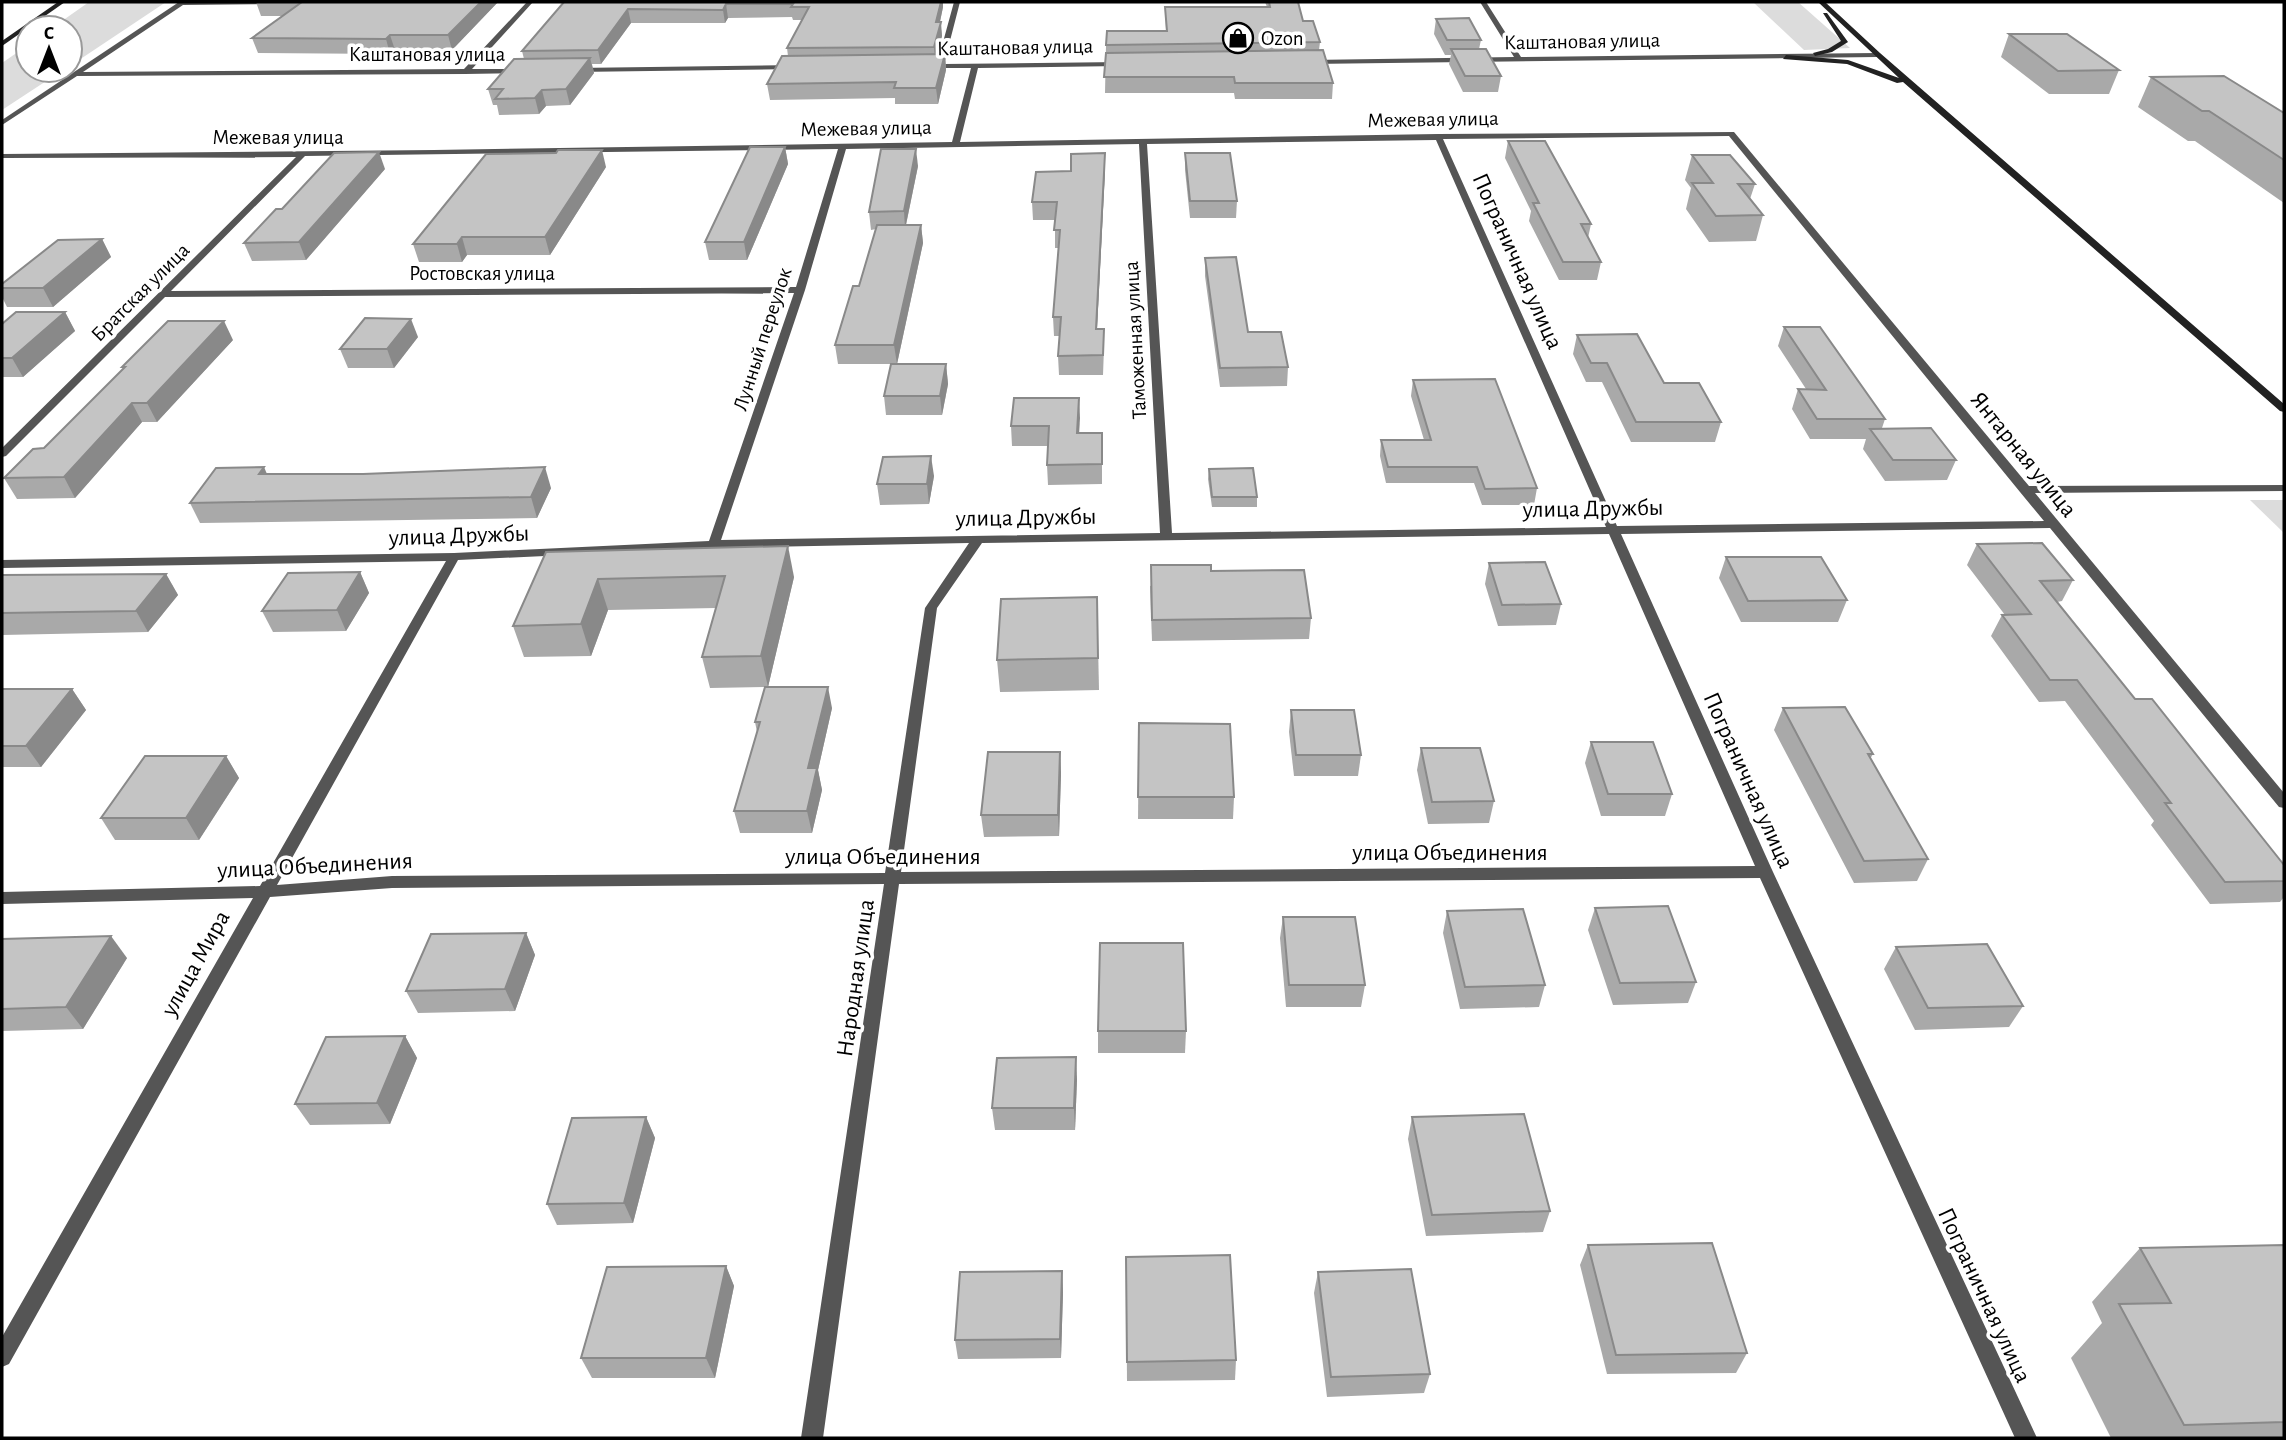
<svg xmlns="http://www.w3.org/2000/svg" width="2286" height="1440" font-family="'Alegreya Sans',sans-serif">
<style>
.green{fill:#dcdcdc}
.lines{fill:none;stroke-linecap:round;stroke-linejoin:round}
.street{fill:#555;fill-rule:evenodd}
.secondary{fill:#222;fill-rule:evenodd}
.wall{fill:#a9a9a9}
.shaded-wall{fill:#898989}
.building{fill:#c4c4c4;stroke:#898989;stroke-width:2}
.labels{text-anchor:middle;stroke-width:7;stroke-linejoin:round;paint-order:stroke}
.far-poi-label{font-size:21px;fill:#000;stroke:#fff;text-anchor:start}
.far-street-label{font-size:21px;fill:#000;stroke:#fff}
.street-label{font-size:24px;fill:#000;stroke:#fff}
</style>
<rect width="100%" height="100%" fill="#fff"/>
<!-- green -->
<g class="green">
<path d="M89,2H166L70,66V28H52Z"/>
<path d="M1753,2H1798L1850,48L1804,50Z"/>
<path d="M28,45V70H63L2,110V63Z"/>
<path d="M2250,500H2284V533Z"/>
</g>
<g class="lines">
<!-- street -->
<g class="street">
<path d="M179,2H298L295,4L183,5L83,72L464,69L527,2H533L472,69H523L527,71L523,73L465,74L77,76L2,125V120Z"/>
<path d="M954,2H960L944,64L1121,62L1125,64L1121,66L978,68L960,142L1438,134L1734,132L2029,486L2284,485V491L2035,493L2284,793V808L2279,807L2050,528L1621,534L1773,872L2037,1438H2015L1760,878L899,884L823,1438H801L884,884L392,888L270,897L9,1364L2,1367V1337L253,898L2,904V892L260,886L446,561L2,568V560L454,553L709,541L794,293L165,297L6,456L2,457V448L296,157L2,158V154L434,150L952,142L971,68H928L924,66L937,64ZM1729,136L2020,492L2044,521L1617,526L1443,139ZM1436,140L1606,527L1172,533L1147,144ZM1139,144L1160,533L721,540L805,290L846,149ZM838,149L796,287L171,291L305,156ZM1609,534L1755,866L901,872L937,608L982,543ZM969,543L925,608L885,873L392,876L277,885L458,560L714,548Z"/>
<path d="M1480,2H1486L1521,57L1877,53L1881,55L1877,57L1310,64L1306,62L1310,60L1514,57Z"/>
<path d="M796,65L793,69L575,72L571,70L575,68Z"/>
</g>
<!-- secondary -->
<g class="secondary">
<path d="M58,2H65L2,46V41Z"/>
<path d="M1818,2H1825L1880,53L2284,404V412L2280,411L1903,82L1897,83L1847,64L1783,59L1786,55L1848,60L1899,78Z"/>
<path d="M1823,13H1827L1848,42L1832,52L1815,56L1813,53L1828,49L1841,41Z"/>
</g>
</g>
<!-- wall -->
<g class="wall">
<path d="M256,2H498L452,50H395L390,54L258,53L252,38L283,16H261Z"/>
<path d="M564,2H943V7L940,22L942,36L937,55L945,54L946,70L938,104H895V98L770,100L767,84L788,56L787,48L802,20H793L792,17L728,18L725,23H631L601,64H592L594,73L570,105L546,106L539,114L499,115L497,105H493L488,89L524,59L522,51Z"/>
<path d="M1265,2H1298L1303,21L1320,42L1319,50L1333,83L1332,99H1235L1234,93H1105L1106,45L1166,31L1165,7H1267Z"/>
<path d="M1436,19L1481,40L1479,49L1501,76L1498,92H1463L1449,64L1451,55H1445L1434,34Z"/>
<path d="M2009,34L2119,70L2109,94H2049L2001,57Z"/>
<path d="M2151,77L2284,113V203L2195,141H2188L2138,107Z"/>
<path d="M1508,141L1591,224L1588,238L1601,262L1597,280H1559L1529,221L1531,211L1505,158Z"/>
<path d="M785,147L788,164L747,260H709L705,242Z"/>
<path d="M1185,153L1237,201L1236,218H1190L1185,170Z"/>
<path d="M1692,155L1755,184L1750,199L1763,215L1756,241L1709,242L1686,209L1691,188L1685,180Z"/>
<path d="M918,166L906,225H921L923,243L897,364H838L835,345L859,286L876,229L871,230L869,212Z"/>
<path d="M606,167L550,255H467L462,262H419L413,244Z"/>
<path d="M385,169L306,260L252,261L244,243L282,209Z"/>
<path d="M1105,170L1097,329L1104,348L1103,375H1059L1058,356L1060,336H1054L1053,317L1059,248H1055V220H1033L1032,202Z"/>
<path d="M102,239L111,257L53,307H7L2,297V284Z"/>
<path d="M1205,258L1248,332L1288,367L1287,386L1220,387L1205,276Z"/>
<path d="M65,312L75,331L23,377H2V324Z"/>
<path d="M1784,327L1885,419L1882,428L1956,460L1947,480L1885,481L1863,449L1866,439H1810L1792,409L1798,389H1806L1778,346Z"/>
<path d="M1577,335L1664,383L1721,422L1715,442H1631L1602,382H1586L1573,354Z"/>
<path d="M418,337L394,368H348L340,349Z"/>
<path d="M233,340L157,422H142L75,498L17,499L4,478L44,448L123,369L122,367Z"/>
<path d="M946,364L948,384L942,415H886L884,396Z"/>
<path d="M1413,380L1537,488L1534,505H1482L1474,483H1386L1380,456L1381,440H1424L1411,396Z"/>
<path d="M1079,398V433H1102V484L1048,485L1047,465L1048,446H1012L1011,426Z"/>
<path d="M1209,469L1257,497V507H1212L1208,479Z"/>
<path d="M266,474L551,488L537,518L200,523L190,503Z"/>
<path d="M934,476L929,504L880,505L877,484Z"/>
<path d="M1977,544L2073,580L2062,601L2057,602L2135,699L2284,865V897L2280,902L2210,904L2151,825L2154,821L2065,701L2039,702L1991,636L2002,615H2005L1967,565Z"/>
<path d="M546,552L794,577L768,687L832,708L818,770L822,790L812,833H740L734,811L757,732L755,722L765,687L710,688L702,657L716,608L608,610L591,656L524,657L513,626Z"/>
<path d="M1726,557L1847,600L1838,622H1741L1719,578Z"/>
<path d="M1489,563L1561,604L1556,625L1498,626L1485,584Z"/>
<path d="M1211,571L1311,618L1309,639L1152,641L1150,586Z"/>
<path d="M360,572L369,593L346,631L273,632L262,611Z"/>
<path d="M166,574L178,595L148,632L2,635V575Z"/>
<path d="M1097,597L1099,690L1000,692L997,660Z"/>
<path d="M2,689H72L86,710L41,767H2Z"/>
<path d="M1783,708L1873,754L1870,759L1928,859L1917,881L1854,883L1774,730Z"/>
<path d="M1291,710L1361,755L1358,776H1294L1289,732Z"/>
<path d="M1139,723L1234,797L1233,819H1138Z"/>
<path d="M1591,742L1672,794L1665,816H1601L1585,763Z"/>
<path d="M1421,748L1494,801L1489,823L1428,824L1417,770Z"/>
<path d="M1060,752L1061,774L1059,836L984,837L981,815Z"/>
<path d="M226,756L239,778L199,840H115L101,818Z"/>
<path d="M1595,908L1696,982L1688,1003L1613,1005L1588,930Z"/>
<path d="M1447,911L1545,985L1539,1007L1460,1009L1443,933Z"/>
<path d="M1283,917L1365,985L1361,1007H1286L1280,938Z"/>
<path d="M526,933L535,955L515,1011L418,1013L406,991Z"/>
<path d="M2,939L127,958L83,1029L2,1031Z"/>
<path d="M1896,947L2023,1006L2009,1027L1915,1030L1884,969Z"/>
<path d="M1098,1031H1186L1185,1053H1098Z"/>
<path d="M405,1036L417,1058L390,1124L310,1125L295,1104Z"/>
<path d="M1077,1079L1075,1130H995L992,1108Z"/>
<path d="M646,1117L655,1138L633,1223L557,1225L547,1204Z"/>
<path d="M1412,1117L1550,1211L1543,1232L1426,1236L1408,1139Z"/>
<path d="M1588,1245L1747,1353L1736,1373L1607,1374L1580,1265Z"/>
<path d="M2284,1245V1438H2111L2071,1358L2102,1323L2092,1302L2140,1248Z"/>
<path d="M1126,1257L1236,1360L1235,1380L1127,1381Z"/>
<path d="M726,1266L734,1286L715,1378H592L581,1358Z"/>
<path d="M1062,1271L1063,1292L1061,1358L958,1359L955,1340Z"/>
<path d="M1318,1272L1430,1374L1424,1393L1327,1397L1314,1293Z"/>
</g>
<!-- shaded-wall -->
<g class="shaded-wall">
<path d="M481,2H498L452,50L448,35Z"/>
<path d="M941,2H943V7L937,35L941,22L942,36L935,60L934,47L936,22Z"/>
<path d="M726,4L728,18L725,23L723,10Z"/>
<path d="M628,9L631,23L601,64L598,50Z"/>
<path d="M390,35L395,50L390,54L386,39Z"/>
<path d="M945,54L946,70L938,104L936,88Z"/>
<path d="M590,58L594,73L570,105L566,89Z"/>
<path d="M542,90L546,106L539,114L535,98Z"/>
<path d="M785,147L788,164L747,260L744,242Z"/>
<path d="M916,149L918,166L905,229L904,211Z"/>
<path d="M602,150L606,167L550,255L545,237Z"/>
<path d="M379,152L385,169L306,260L299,242Z"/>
<path d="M1105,153V170L1096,348V329Z"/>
<path d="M921,225L923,243L897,364L894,345Z"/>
<path d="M462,237L467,255L462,262L457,244Z"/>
<path d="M102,239L111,257L53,307L43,288Z"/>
<path d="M65,312L75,331L23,377L12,358Z"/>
<path d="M411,319L418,337L394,368L387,349Z"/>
<path d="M224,321L233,340L157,422L147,403Z"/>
<path d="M946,364L948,384L942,415L940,396Z"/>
<path d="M1079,398L1080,418L1078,453L1077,433Z"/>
<path d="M132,403L142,422L75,498L64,477Z"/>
<path d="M931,456L934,476L929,504L927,484Z"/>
<path d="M264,467L273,488L259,474Z"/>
<path d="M545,467L551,488L537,518L531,497Z"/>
<path d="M788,546L794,577L768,687L761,656Z"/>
<path d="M360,572L369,593L346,631L337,610Z"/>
<path d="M166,574L178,595L148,632L136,611Z"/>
<path d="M598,579L608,610L591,656L581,624Z"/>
<path d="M828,687L832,708L818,770L822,790L812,833L807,811L808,768Z"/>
<path d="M72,689L86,710L41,767L26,746Z"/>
<path d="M1060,752L1061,774L1059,836L1058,815Z"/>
<path d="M226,756L239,778L199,840L186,818Z"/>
<path d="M526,933L535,955L515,1011L505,989Z"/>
<path d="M111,936L127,958L83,1029L66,1007Z"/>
<path d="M405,1036L417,1058L390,1124L377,1103Z"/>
<path d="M1076,1057L1077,1079L1075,1130L1074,1108Z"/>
<path d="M646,1117L655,1138L633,1223L624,1203Z"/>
<path d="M726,1266L734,1286L715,1378L706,1358Z"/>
<path d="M1062,1271L1063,1292L1061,1358L1060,1339Z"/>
</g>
<!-- building -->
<g class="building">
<path d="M302,2H481L448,35H390L386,39L252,38Z"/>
<path d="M564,2H941L936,22H941L934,47L787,48L809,7H791L793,4H726L723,10L628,9L598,50L522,51Z"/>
<path d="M1269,2H1298L1303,21H1313L1320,42L1106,45L1107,31H1167L1165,7H1270Z"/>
<path d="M1469,18L1481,40H1447L1436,19Z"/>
<path d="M2009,34H2067L2119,70L2058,71Z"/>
<path d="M1451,49H1486L1501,76H1465Z"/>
<path d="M1323,50L1333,83H1235L1234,77H1104L1106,53Z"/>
<path d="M945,54L936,88H894L896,82L767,84L782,56Z"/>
<path d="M590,58L566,89L542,90L535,98L495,99L503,89H488L514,59Z"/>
<path d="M2224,76L2284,113V160L2209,111H2202L2151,77Z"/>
<path d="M1508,141H1545L1591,224H1581L1601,262H1563L1533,203H1539Z"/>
<path d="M750,147H785L744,242H705Z"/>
<path d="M881,149H916L904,211L869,212Z"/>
<path d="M558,150H602L545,237H462L457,244H413L486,154L556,153Z"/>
<path d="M379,152L299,242L244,243L276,209H282L334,153Z"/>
<path d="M1105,153L1096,329H1104L1103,355L1058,356L1061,317H1053L1060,230H1054L1057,202H1032L1036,172L1071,171V154Z"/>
<path d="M1185,153H1230L1237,201H1190Z"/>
<path d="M1692,155H1730L1755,184H1738L1763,215L1716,216L1692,183H1713Z"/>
<path d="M877,225H921L894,345H835L853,286H859Z"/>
<path d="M102,239L43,288H2V284L58,240Z"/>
<path d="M1236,257L1248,332H1281L1288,367L1220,368L1205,258Z"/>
<path d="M16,312H65L12,358H2V324Z"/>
<path d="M365,318L411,319L387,349H340Z"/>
<path d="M168,321H224L147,403H132L64,477L4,478L33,449L44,448L125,367H122Z"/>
<path d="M1784,327H1820L1885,419H1817L1798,389L1826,390Z"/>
<path d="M1637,334L1664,383H1699L1721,422H1636L1607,363H1591L1577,335Z"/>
<path d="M891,364H946L940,396H884Z"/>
<path d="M1495,379L1537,488L1485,489L1477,467H1388L1381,440H1431L1413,380Z"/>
<path d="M1014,398H1079L1077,433H1102V464L1047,465L1049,426H1011Z"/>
<path d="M1931,428L1956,460H1893L1870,429Z"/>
<path d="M931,456L927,484H877L883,457Z"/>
<path d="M264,467L259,474H363L545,467L531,497L190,503L216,468Z"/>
<path d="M1253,468L1257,497H1212L1209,469Z"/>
<path d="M2042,543L2073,580L2040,581L2135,699H2152L2284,865V881L2225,882L2165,803H2171L2077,680H2050L2002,615L2031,614L1977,544Z"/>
<path d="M788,546L761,656L702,657L725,576L598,579L581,624L513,626L546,552Z"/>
<path d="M1726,557H1821L1847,600L1748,601Z"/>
<path d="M1545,562L1561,604L1502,605L1489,563Z"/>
<path d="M1151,565H1211V571L1304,570L1311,618L1152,620Z"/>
<path d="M360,572L337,610L262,611L288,573Z"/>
<path d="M166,574L136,611L2,613V575Z"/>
<path d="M1097,597L1098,658L997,660L1001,599Z"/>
<path d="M765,687H828L808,768H817L807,811H734L760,722H755Z"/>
<path d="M2,689H72L26,746H2Z"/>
<path d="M1845,707L1873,754H1868L1928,859L1864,861L1783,708Z"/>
<path d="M1291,710H1354L1361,755H1296Z"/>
<path d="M1139,723L1230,724L1234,797H1138Z"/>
<path d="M1591,742H1653L1672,794H1608Z"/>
<path d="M1421,748H1480L1494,801L1432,802Z"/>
<path d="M988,752H1060L1058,815H981Z"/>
<path d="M145,756H226L186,818H101Z"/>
<path d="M1668,906L1696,982L1620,983L1595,908Z"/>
<path d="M1523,909L1545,985L1465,987L1447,911Z"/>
<path d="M1283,917H1355L1365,985H1289Z"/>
<path d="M526,933L505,989L406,991L431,934Z"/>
<path d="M111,936L66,1007L2,1009V939Z"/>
<path d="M1100,943H1183L1186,1031H1098Z"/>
<path d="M1987,944L2023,1006L1928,1008L1896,947Z"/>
<path d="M405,1036L377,1103L295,1104L326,1037Z"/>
<path d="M1076,1057L1074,1108H992L997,1058Z"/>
<path d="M1524,1114L1550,1211L1432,1215L1412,1117Z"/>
<path d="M646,1117L624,1203L547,1204L572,1118Z"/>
<path d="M1712,1243L1747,1353L1616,1355L1588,1245Z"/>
<path d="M2284,1245V1422L2184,1425L2119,1304L2171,1303L2140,1248Z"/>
<path d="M1230,1255L1236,1360L1127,1362L1126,1257Z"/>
<path d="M726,1266L706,1358H581L607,1267Z"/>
<path d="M1411,1269L1430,1374L1331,1377L1318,1272Z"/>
<path d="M1062,1271L1060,1339L955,1340L960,1272Z"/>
</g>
<!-- icons -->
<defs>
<g id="shop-ring" transform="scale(1.575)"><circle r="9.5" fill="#fff" stroke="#000" stroke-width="1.5"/><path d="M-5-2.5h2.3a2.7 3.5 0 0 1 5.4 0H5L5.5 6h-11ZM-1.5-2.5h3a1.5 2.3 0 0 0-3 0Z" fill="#000"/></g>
</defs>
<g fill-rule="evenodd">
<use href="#shop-ring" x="1238" y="38"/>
</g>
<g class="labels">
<!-- far-poi labels -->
<g class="far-poi-label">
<text x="1261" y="45">Ozon</text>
</g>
<!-- far-street labels -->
<g class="far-street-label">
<text transform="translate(1582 41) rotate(-1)" y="7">Каштановая улица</text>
<text transform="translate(1015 47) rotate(-1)" y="7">Каштановая улица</text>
<text x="427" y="61">Каштановая улица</text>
<text transform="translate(1433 119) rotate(-1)" y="7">Межевая улица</text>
<text transform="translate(866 128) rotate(-1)" y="7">Межевая улица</text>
<text x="278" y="144">Межевая улица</text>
<text x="482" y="280">Ростовская улица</text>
<text transform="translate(140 292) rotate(-45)" y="7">Братская улица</text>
<text transform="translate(762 339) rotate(-72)" y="7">Лунный переулок</text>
<text transform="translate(1135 340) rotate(-93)" y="7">Таможенная улица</text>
</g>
<!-- street labels -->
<g class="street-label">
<text transform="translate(1518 261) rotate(66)" y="8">Пограничная улица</text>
<text transform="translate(2024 454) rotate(51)" y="8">Янтарная улица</text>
<text transform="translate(1593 508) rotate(-1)" y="8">улица Дружбы</text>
<text transform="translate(1026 517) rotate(-1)" y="8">улица Дружбы</text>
<text transform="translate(459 535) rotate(-2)" y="8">улица Дружбы</text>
<text transform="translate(1749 780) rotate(66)" y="8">Пограничная улица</text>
<text x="1450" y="860">улица Объединения</text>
<text x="883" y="864">улица Объединения</text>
<text transform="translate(315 865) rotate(-3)" y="8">улица Объединения</text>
<text transform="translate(195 963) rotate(-61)" y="8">улица Мира</text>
<text transform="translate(855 978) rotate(-82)" y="8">Народная улица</text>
<text transform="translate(1985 1295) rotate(65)" y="8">Пограничная улица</text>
</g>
</g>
<!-- border -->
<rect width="2286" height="1440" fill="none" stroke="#000000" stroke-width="7"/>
<!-- north arrow -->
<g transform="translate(49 49)"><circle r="33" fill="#ffffff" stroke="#999999" stroke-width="2"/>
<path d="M0-5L12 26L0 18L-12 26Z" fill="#000000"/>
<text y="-10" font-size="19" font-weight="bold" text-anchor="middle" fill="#000000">С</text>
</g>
</svg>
